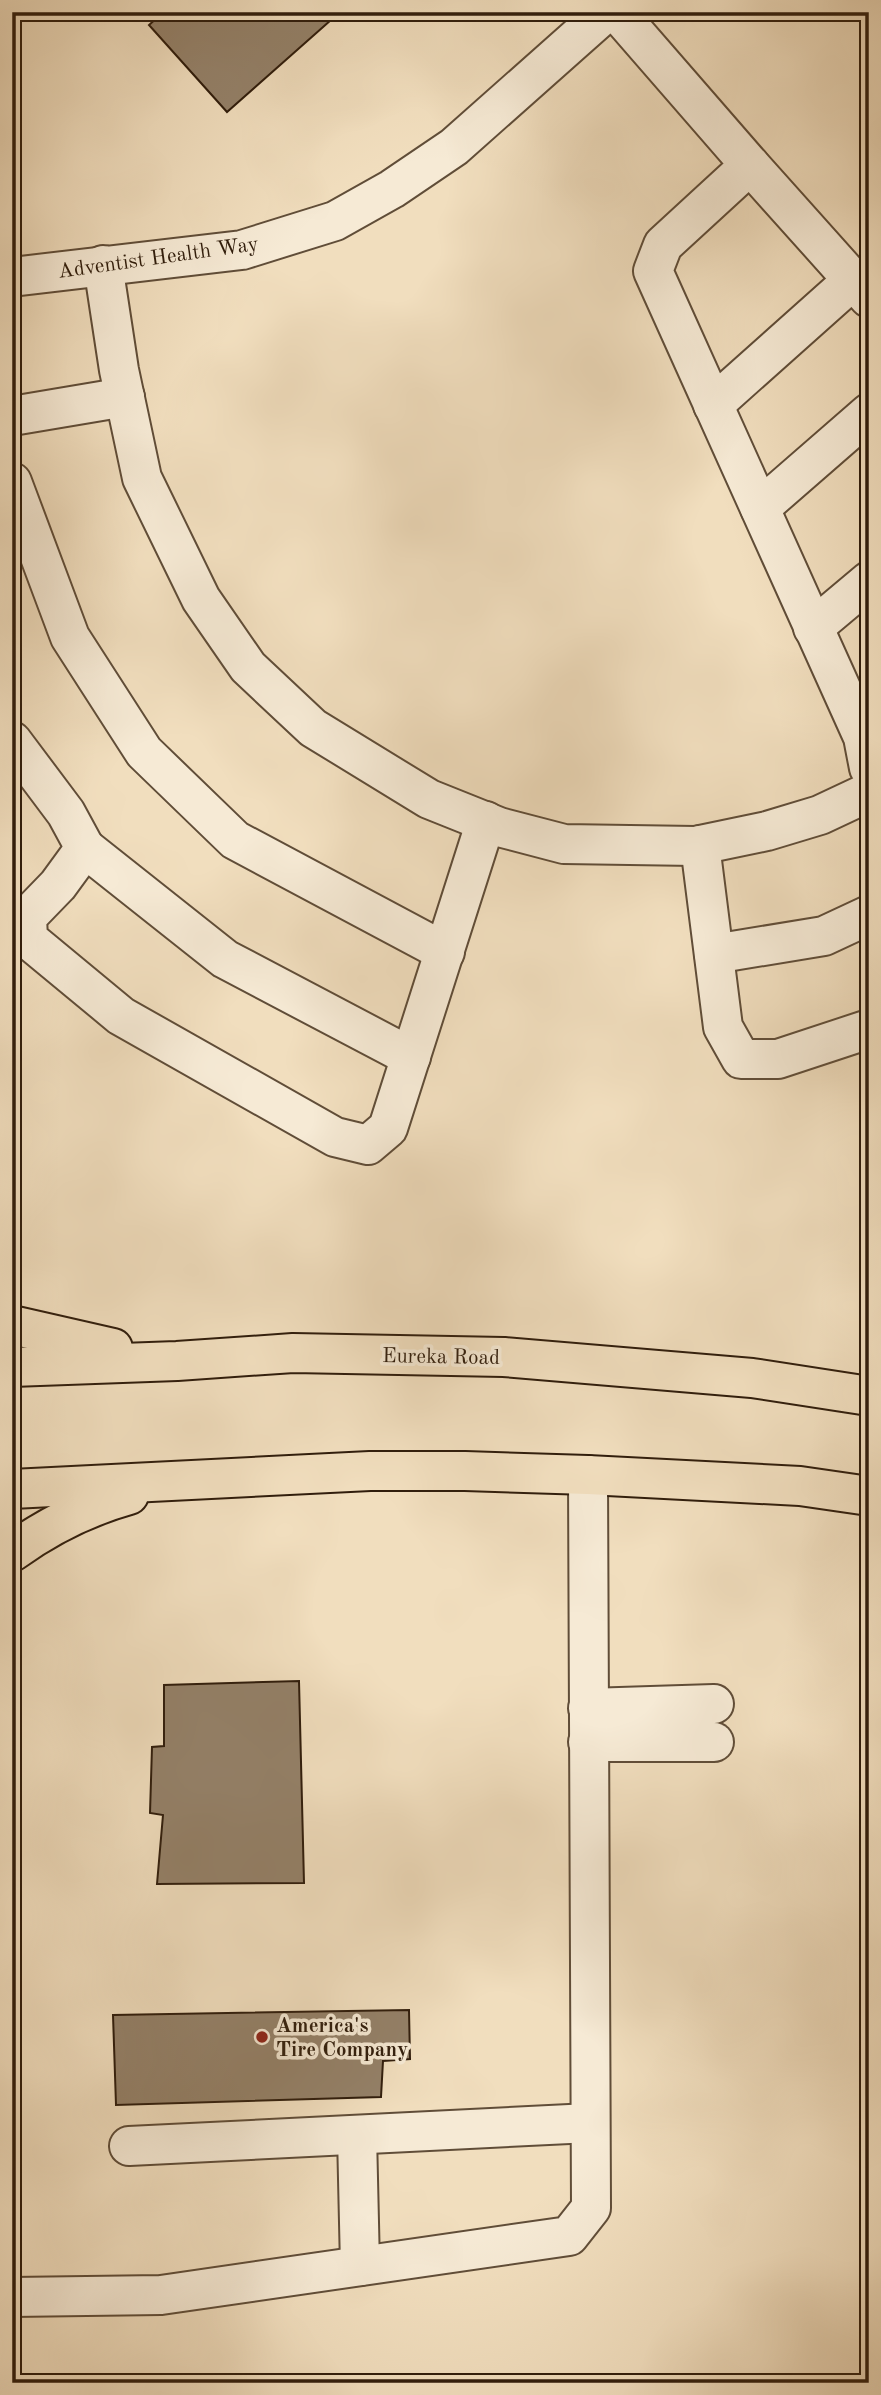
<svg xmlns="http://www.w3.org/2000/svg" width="881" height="2395" font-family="'Old Standard TT',serif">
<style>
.building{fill:#948169;stroke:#301d0c;stroke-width:2}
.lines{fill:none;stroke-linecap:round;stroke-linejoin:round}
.minor-casing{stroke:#604d38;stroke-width:42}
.major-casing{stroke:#301d0c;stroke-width:42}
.minor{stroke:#f6ead5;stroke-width:38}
.major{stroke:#f1debe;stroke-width:38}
.poi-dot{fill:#8f2418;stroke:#f6ead5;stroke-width:2.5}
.labels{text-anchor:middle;stroke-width:7;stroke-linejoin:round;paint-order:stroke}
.street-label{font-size:21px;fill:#301d0c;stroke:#f6ead5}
.poi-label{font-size:21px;font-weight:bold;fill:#301d0c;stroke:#f6ead5;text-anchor:start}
</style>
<rect width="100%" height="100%" fill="#f1debe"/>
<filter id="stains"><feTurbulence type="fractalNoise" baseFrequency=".00286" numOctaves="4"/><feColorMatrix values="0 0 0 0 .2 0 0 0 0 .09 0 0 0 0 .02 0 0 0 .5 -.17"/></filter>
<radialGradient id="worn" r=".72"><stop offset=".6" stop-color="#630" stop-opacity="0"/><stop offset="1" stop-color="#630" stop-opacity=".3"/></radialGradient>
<!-- building -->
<g class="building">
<path d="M156,12H340L227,112L149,25L159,16Z"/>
<path d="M299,1681L304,1883L157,1884L163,1815L150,1813L152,1747L164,1746V1685Z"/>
<path d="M409,2010L410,2059L383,2061L381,2097L116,2105L113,2015Z"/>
</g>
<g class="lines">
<!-- minor casing -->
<g class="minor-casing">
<g id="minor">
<path d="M617,12L750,165L663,245L653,271L863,737L869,768"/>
<path d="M750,165L869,298"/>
<path d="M103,265L119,370L142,478L201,599L248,667L313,728L429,799L499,827L564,844L695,846L767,831L820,815L869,792"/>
<path d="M12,277L242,250L335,221L392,189L454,147L606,12"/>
<path d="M713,405L853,280"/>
<path d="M12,416L125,397"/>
<path d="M12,482L70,637L144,752L235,840L445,952"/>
<path d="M760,508L869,413"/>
<path d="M813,628L869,581"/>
<path d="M12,741L66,813L85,848L58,885L27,917L28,939L121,1016L335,1137L368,1145L388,1128L486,821"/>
<path d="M700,845L723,1027L741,1059H778L869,1029"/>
<path d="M85,848L225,959L411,1057"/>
<path d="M714,954L824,936L869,915"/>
<path d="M588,1708L714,1704"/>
<path d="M588,1742H714"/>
<path d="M357,2135L360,2266"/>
<path d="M129,2146L590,2123"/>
<path d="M12,2297L161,2295L569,2236L591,2208L588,1475"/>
</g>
</g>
<!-- major casing -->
<g class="major-casing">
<g id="major">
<path d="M12,1325L113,1348"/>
<path d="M12,1367L177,1361L293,1353L504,1357L752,1378L869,1396"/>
<path d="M12,1489L370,1471H465L588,1475L800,1486L869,1496"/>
<path d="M12,1552C48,1526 86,1507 129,1495"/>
</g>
</g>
<!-- minor -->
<use href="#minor" class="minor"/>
<!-- major -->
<use href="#major" class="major"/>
</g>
<!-- markers -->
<circle class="poi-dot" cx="262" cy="2037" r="7"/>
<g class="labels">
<!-- street labels -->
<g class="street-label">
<text transform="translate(158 257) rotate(-8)" y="7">Adventist Health Way</text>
<text transform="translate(441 1356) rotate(1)" y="7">Eureka Road</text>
</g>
<!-- poi labels -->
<g class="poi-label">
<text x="276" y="2032">America's<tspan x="276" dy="24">Tire Company</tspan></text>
</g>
</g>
<!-- margin -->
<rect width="881" height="2395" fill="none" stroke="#f1debe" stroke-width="42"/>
<rect x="14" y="14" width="853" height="2367" fill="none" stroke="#301d0c" stroke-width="3.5"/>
<rect x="21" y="21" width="839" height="2353" fill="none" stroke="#301d0c" stroke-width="2"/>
<rect width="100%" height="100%" filter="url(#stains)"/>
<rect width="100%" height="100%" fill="url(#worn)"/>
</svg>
